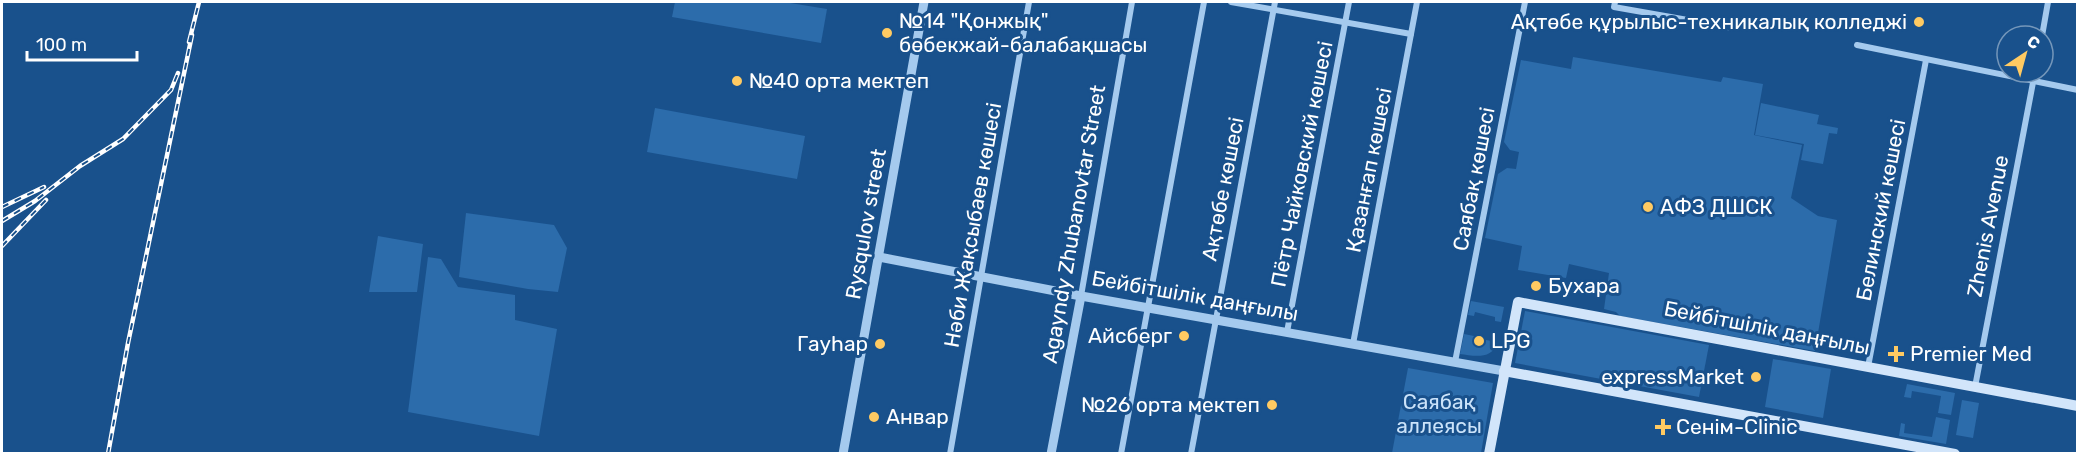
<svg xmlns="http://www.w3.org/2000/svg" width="2079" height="455" font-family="Rubik,sans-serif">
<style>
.green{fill:#2c6cab}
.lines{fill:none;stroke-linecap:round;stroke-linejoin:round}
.minor{stroke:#a5caee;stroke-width:6}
.tertiary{stroke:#a5caee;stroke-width:9}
.secondary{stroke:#d2e5fa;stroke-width:10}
.rail-casing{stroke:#fff;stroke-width:4.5}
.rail{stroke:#19518c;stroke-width:2;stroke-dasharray:7;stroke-linecap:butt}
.poi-dot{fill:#ffca62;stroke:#19518c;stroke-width:2}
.labels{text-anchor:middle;stroke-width:6;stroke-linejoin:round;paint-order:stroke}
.poi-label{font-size:21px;fill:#fff;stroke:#19518c;text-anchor:start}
.street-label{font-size:21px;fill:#fff;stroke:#19518c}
.park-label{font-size:21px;fill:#cbe3fa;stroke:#19518c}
</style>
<rect width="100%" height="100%" fill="#19518c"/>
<!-- green -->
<g class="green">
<path d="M675,2H784L827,9L821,43L672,17Z"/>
<path d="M1573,57L1721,82L1723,77L1763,84L1754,135L1802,145L1791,198L1818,216L1837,220L1815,351L1620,316L1616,312L1604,309L1609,273L1569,264L1566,278L1518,270L1522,246L1485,238L1498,174L1507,168L1516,169L1519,152L1510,150L1504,142L1521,60L1571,69Z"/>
<path d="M1761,103L1819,115L1817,124L1838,128L1837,134L1829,133L1823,164L1801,160L1804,144L1755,135Z"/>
<path d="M655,108L805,136L797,179L647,152Z"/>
<path d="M466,213L554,225L567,248L558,292L528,289L459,277Z"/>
<path d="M378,236L423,244L417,292H369Z"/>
<path d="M428,257L441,259L458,287L515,295V320L557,329L539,436L408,412Z"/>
<path d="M1471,301L1504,307L1501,322L1495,321V317L1475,312L1474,316L1468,315Z"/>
<path d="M1525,311L1709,345L1699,397L1515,363Z"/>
<path d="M1464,334L1474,336L1473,342L1485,345L1486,340L1497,342C1493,360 1474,356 1460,354Z"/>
<path d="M1773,359L1831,369L1823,418L1765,407Z"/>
<path d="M1408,368L1493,383L1481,453H1392Z"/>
<path d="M1907,384L1955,393L1951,415L1938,413L1941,396L1912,391L1911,398L1904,397Z"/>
<path d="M1962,400L1979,403L1973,438L1956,435Z"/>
<path d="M1936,417L1950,420L1946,444L1899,436L1901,423L1905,424L1904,433L1932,437Z"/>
</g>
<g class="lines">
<!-- minor -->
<g class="minor">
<path d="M1231,2L1411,34"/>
<path d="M1615,2L1614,7L1733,28"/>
<path d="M2042,36L2048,2"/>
<path d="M1857,45L2078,90"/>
<path d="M1081,296L1132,2"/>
<path d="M1287,332L1349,2"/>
<path d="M1353,344L1417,2"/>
<path d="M1455,362L1525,2"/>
<path d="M1868,367L1926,60"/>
<path d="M1975,387L2035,72"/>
<path d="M950,454L1029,2"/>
<path d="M1121,454L1204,2"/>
<path d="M1191,454L1275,2"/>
</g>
<!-- tertiary -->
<g class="tertiary">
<path d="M879,257L1081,296L1504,371"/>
<path d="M843,454L924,2"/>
<path d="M1051,454L1081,296"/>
</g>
<!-- secondary -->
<g class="secondary">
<path d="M1504,371L1955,454"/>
<path d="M1489,454L1518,302L2078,406"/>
</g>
<!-- rail casing -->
<g class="rail-casing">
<g id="rail">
<path d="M189,42L199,2"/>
<path d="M2,207L44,187"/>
<path d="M2,221L35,201L80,166L123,139L171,90L178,73"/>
<path d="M2,246L46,200"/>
<path d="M108,454L128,343L192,35"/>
</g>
</g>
<!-- rail -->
<use href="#rail" class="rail"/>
</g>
<!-- markers -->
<g class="poi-dot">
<circle cx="1919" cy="22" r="6"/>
<circle cx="887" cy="33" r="6"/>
<circle cx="737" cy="81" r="6"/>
<circle cx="1648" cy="207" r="6"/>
<circle cx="1536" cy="286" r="6"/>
<circle cx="1184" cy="336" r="6"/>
<circle cx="1479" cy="341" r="6"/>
<circle cx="880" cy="344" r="6"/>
<path d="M1893 345h6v6h6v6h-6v6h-6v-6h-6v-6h6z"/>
<circle cx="1756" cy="377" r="6"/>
<circle cx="1272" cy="405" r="6"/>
<circle cx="874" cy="417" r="6"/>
<path d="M1660 418h6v6h6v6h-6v6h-6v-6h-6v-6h6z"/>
</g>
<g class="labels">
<!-- poi labels -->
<g class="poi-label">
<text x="899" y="28">№14 "Қонжық"<tspan x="899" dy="24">бөбекжай-балабақшасы</tspan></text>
<text x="1907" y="29" text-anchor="end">Ақтөбе құрылыс-техникалық колледжі</text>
<text x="749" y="88">№40 орта мектеп</text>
<text x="1660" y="214">АФЗ ДШСК</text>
<text x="1548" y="293">Бухара</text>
<text x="1172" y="343" text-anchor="end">Айсберг</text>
<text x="1491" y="348">LPG</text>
<text x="868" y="351" text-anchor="end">Гауhар</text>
<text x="1910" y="361">Premier Med</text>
<text x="1744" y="384" text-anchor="end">expressMarket</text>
<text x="1260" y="412" text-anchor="end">№26 орта мектеп</text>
<text x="886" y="424">Анвар</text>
<text x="1676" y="434">Сенім-Clinic</text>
</g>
<!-- street labels -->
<g class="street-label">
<text transform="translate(1302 164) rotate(-79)" y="7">Пётр Чайковский көшесі</text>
<text transform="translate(1369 170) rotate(-79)" y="7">Қазанғап көшесі</text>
<text transform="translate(1474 179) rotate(-79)" y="7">Саябақ көшесі</text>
<text transform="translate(1223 189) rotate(-79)" y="7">Ақтөбе көшесі</text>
<text transform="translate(1881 210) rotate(-79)" y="7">Белинский көшесі</text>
<text transform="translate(866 224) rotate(-80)" y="7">Rysqulov street</text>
<text transform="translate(1074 224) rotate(-80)" y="7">Agayndy Zhubanovtar Street</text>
<text transform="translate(973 225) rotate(-80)" y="7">Нәби Жақсыбаев көшесі</text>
<text transform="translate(1988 226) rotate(-79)" y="7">Zhenis Avenue</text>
<text transform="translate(1195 296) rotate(10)" y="7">Бейбітшілік даңғылы</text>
<text transform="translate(1767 328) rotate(11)" y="7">Бейбітшілік даңғылы</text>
</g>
<!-- park labels -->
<g class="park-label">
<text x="1439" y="409">Саябақ<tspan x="1439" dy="24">аллеясы</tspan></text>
</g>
</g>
<!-- border -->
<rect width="2079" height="455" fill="none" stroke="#ffffff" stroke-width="6"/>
<!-- north arrow -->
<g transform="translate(2025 54) rotate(36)"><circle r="28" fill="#19518c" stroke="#7597ba" stroke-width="1.5"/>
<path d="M0-4.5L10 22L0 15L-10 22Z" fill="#ffca62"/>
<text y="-9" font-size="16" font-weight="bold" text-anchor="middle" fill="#ffffff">С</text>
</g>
<!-- scale -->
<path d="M27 51v9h110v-9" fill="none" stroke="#ffffff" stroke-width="3"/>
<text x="36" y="51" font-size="18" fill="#ffffff" stroke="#19518c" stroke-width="4.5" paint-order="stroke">100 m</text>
</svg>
